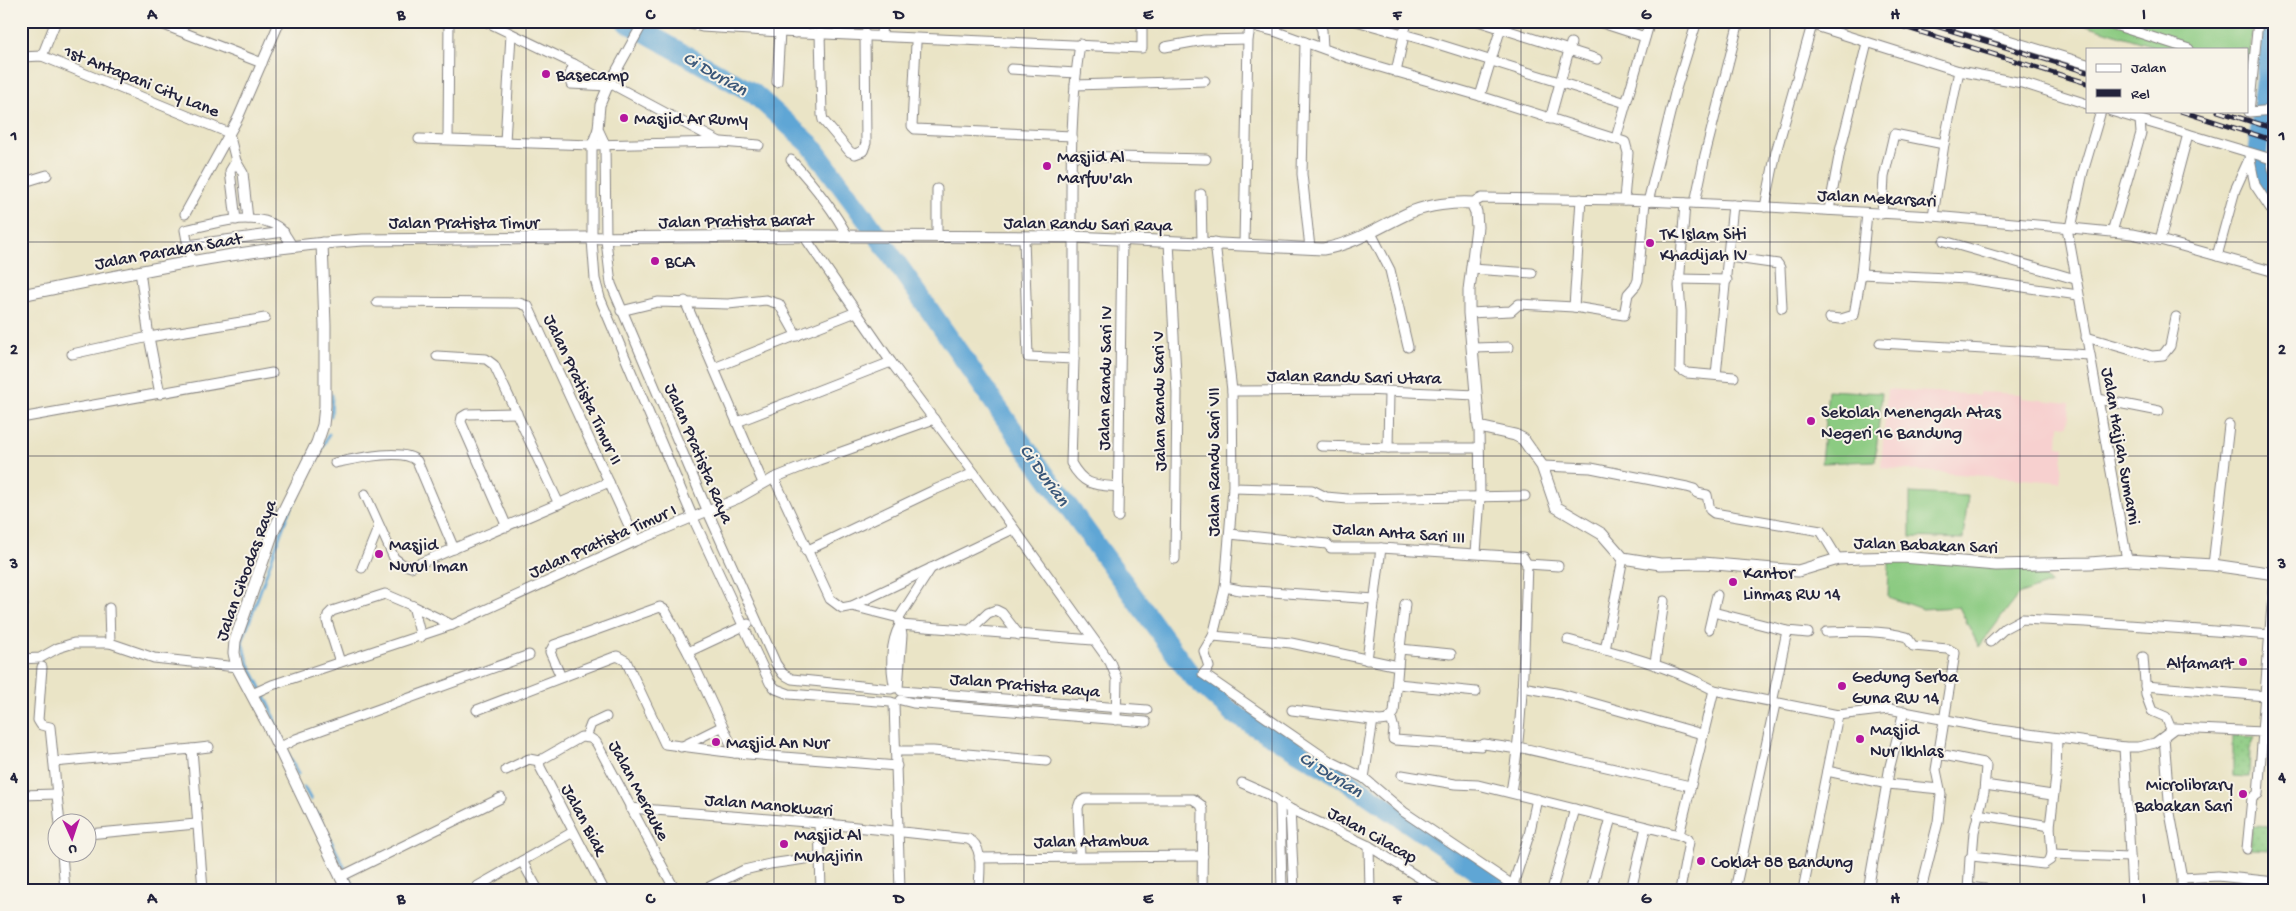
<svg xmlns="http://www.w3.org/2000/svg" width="2296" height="911" font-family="'Gochi Hand',sans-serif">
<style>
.built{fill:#f7d0cf}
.grass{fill:#8ccb82;stroke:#57765e}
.park{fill:url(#park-dots);stroke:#57765e}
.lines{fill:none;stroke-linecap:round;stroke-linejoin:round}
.stream{stroke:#5ea6d5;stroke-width:3}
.river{stroke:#5ea6d5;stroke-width:20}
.minor-casing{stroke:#868380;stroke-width:11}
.tertiary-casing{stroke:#868380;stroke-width:13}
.minor{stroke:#fff;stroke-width:9}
.tertiary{stroke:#fff;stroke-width:11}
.rail-casing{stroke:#22223b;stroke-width:5}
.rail{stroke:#f7f3e8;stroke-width:3;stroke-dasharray:9;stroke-linecap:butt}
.grid{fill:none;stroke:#22223b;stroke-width:1;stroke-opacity:0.55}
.poi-dot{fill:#b5179e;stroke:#f7f3e8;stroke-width:2}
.labels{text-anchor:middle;stroke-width:4;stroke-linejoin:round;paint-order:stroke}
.poi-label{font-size:18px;fill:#22223b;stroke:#f7f3e8;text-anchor:start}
.street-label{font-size:18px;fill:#22223b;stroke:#f7f3e8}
.water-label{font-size:19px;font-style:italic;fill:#3a5779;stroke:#f7f3e8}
.neatline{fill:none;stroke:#22223b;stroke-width:2}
.grid-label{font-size:16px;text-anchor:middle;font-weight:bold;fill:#22223b}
</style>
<defs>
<pattern id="park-dots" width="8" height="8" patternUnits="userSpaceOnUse" patternTransform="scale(1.25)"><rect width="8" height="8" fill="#8ccb82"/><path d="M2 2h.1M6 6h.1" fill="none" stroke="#78ae71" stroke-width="1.8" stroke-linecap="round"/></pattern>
</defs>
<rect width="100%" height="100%" fill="#f7f3e8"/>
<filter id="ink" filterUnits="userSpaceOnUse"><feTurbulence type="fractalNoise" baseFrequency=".02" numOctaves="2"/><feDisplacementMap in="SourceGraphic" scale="10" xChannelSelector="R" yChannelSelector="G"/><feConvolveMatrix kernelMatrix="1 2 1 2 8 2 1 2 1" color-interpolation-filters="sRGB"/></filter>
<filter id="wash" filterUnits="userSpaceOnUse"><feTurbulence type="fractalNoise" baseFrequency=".0096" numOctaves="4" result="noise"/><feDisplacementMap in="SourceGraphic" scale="20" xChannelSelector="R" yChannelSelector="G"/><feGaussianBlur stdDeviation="1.12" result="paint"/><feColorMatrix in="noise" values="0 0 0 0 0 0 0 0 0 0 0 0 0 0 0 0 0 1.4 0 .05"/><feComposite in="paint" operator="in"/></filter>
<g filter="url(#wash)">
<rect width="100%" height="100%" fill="#eae4c6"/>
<!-- built -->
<path class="built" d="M1887,389L1979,395V392L2022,394V398L2070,403L2068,426L2059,425L2058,446L2064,447L2060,482L1881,468Z"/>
<!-- grass -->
<g class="grass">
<path d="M2074,21H2253L2250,59L2247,62V49H2163Z"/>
<path d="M1828,390L1882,393L1875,461L1821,463Z"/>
<path d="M1910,493L1968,496L1963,539L1910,537Z"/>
<path d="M1889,562L2031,564L2051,583L2018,595L1979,647L1959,607L1922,609L1888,597Z"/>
</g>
<!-- park -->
<g class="park">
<path d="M2233,735L2255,737L2250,749L2249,777L2233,776Z"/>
<path d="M2252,826L2273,827L2271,850L2250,849Z"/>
</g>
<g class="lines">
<!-- stream -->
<g class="stream">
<path d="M331,416L332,395"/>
<path d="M298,774L279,735L271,708L249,664L242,642L287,516L329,434"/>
<path d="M304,787L311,800"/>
<path d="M317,813L356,890"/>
</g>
<!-- river -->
<g class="river">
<path d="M625,21L753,93L810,144L868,222L1025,447L1190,674L1234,714L1351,783L1505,890"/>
<path d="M2273,21L2256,163L2275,194"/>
</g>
</g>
</g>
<g filter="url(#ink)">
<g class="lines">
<!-- minor casing -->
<g class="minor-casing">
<g id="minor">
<path d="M154,21L262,63"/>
<path d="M485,21L574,64L718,141"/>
<path d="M644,21L608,86L600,105L598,129L592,145V240L595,279L600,298L693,518L770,683L776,689L789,694L891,702"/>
<path d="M678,21L702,27L780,32L1142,48V29"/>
<path d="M1239,21L1251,28"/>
<path d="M1318,21L1322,30L1323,48"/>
<path d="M1356,21L1428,41L1626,103"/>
<path d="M1478,21L1597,59"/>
<path d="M1596,21L1645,37"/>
<path d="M1800,21L1959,71L2022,83L2087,104"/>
<path d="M1946,21L2087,64"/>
<path d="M2102,21L2189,49"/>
<path d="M2258,21L2249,112L2275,110"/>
<path d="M795,33L796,21"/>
<path d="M820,33L822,115L823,120L850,152L855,154L863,151L866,143L865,34"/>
<path d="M838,34L839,21"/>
<path d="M881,35L882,21"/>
<path d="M1305,42L1302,174L1310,248"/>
<path d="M916,43L912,126L915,129L1072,136"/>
<path d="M1165,47L1204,40L1248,39"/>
<path d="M42,56L56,21"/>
<path d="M21,57L42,56L229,133L236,161L243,173L248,219"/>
<path d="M574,64L569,77L571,84L608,86"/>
<path d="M1011,69L1076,73"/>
<path d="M1396,72L1407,21"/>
<path d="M777,82L780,32"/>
<path d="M1075,85L1205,81"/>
<path d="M1480,96L1503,21"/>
<path d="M2111,111L2275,160"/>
<path d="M1550,119L1571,43"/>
<path d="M598,129L605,144L606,240L611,284L708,512L776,664L783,674L792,679L891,689"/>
<path d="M1616,138L1650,21"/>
<path d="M419,139L592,145L721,142L759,145"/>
<path d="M448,139L449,21"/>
<path d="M505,142L511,34"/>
<path d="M2249,155L2255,185L2275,215"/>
<path d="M1071,156L1206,159"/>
<path d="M791,160C813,184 833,208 848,237"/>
<path d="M2271,160L2275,177"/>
<path d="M236,161L230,171L236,220"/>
<path d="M21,183L47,175"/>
<path d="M1201,194L1202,242"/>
<path d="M1648,202L1676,89L1697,21"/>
<path d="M1472,203L1482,198L1624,200L1733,205L1933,216L2071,228L2132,234L2160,240L2275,272"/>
<path d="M1685,203L1679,286L1681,312L1680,369L1687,373L1734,377"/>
<path d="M1695,203L1705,155L1739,21"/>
<path d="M1765,207L1776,152L1812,25"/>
<path d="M1829,210L1840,151L1867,43"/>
<path d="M185,214L238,118L280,21"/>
<path d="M1882,214L1884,177L1894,134L1944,144"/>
<path d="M1933,216L1944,144L1959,71"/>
<path d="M2067,228L2127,560"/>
<path d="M2071,228L2083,172L2101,111"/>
<path d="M2112,232L2141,133L2140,120"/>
<path d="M1371,233L1390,270L1408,347"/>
<path d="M804,236L891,362L974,473L1110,662L1117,679L1116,720"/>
<path d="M937,237V189"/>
<path d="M1071,237C1071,173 1070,108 1080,44"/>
<path d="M1074,237V359L1071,463C1084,486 1094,485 1119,487"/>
<path d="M1024,238L1028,357L1074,359"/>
<path d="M2160,240L2188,134"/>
<path d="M1944,241L2075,279"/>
<path d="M1169,242L1177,393L1175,559"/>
<path d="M1215,242L1232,391L1233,488L1225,587L1213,636L1204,651L1209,667L1203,674L1328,760L1364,778L1404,812L1520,890"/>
<path d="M1244,244L1248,39L1250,29L1257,27L1277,32L1349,58L1480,96L1625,142L1628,153L1624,200"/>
<path d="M188,245L284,232"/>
<path d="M2217,256L2235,190L2250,157"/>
<path d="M1729,257L1778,264L1780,268L1782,308"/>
<path d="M191,262L185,230C212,224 254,210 278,227C284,231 288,239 292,246"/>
<path d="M1472,269L1532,273"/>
<path d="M140,271L149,337L160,394"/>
<path d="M1861,274L1968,279L2078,295"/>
<path d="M1679,279L1727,280"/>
<path d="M685,301L763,483"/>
<path d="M377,302L519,303L528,306L636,541"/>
<path d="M1574,307L1581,199"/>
<path d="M621,311L658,302L728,304L766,300L779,304L797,336"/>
<path d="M1469,313L1511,311L1519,304L1574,307L1624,315L1628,294L1636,285L1638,280L1645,202"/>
<path d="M1830,318L1841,319L1854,315L1861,274L1867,213"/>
<path d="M2086,337L2152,356L2163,355L2170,346L2176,317"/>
<path d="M1880,343L2090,355"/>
<path d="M1473,348L1509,347"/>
<path d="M72,354L149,337L265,318"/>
<path d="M437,356L486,359L494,365L559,504"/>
<path d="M714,368L856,312"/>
<path d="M1716,375L1733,205"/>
<path d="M1232,391L1364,390L1476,395"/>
<path d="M2098,399L2159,411"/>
<path d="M21,418L272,373"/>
<path d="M737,422L891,362"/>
<path d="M1321,446L1388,448H1478"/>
<path d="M1388,448L1389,392"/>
<path d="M335,463C354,459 403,447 417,461L454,549"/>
<path d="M1542,466L1591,468L1687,487L1694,489L1697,493L1707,495L1710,510L1714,513L1821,531L1838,559"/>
<path d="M774,478L830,599L842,608L852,606L1013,529"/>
<path d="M1233,488L1312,490L1326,497L1348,499L1525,496"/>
<path d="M365,494L394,558L402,564L411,567L609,482"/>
<path d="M1118,517L1122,240"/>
<path d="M507,527L461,422L462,417L467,414L517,413"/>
<path d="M1230,534L1327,544L1331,548H1381L1523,557L1527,564C1524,641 1524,717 1511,792"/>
<path d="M806,551L932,491L974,473"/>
<path d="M1476,553L1480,497L1479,427"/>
<path d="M1527,564L1558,566"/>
<path d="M2213,565L2229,425"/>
<path d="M362,568L379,526"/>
<path d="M1225,587L1240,590L1375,599"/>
<path d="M21,605H23"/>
<path d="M852,606L899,618"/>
<path d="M109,608L110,643"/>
<path d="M1713,612L1787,631L1808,633"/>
<path d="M900,625L1093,640"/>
<path d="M1709,629L1717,595"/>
<path d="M969,631L988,613L996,610L1002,613L1019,635"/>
<path d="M1826,632C1855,631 1879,630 1907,637L1913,646L1948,649L1955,653L1936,770L1941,794L1938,822L1921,890"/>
<path d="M1213,636L1291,643L1398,666L1394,713L1388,720L1380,721L1292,710"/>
<path d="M421,637L413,606L452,625"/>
<path d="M1568,640C1618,653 1667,665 1714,690"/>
<path d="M1990,642L2005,628L2022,619L2086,622L2272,635"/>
<path d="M1400,649L1451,654"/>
<path d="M1605,650L1623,558"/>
<path d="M688,652L748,624"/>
<path d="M2143,657L2146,695L2152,711L2166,717L2171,729"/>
<path d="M21,659L40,658L58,648L74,643H110L154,658L237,667"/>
<path d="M1367,660L1381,548"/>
<path d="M340,662L327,621L328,615L332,611L385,594L413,606"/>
<path d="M1655,663L1664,601"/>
<path d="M1398,666L1405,604"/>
<path d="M42,667L38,720L41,725L50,727L60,824"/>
<path d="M561,677L550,652L554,645L660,607L665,610L688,652L735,753"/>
<path d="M1398,684L1476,692"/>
<path d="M2145,686L2266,696"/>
<path d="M1522,687L1561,694L1702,734"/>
<path d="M895,688C890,668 890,643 900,625"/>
<path d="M898,688L902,635L899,618L931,568"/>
<path d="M901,691L1147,710"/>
<path d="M252,694L272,685L452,625L636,541L739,498L774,478L819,460L934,419"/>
<path d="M901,700L913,703L1146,722"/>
<path d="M894,703L900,890"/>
<path d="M1772,703L1787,631"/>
<path d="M477,710L617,656L626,661L665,744L735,753L897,766"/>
<path d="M1391,718L1394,729L1393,739L1395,740L1481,746L1484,744L1518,749"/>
<path d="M586,737L591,724L606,717"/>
<path d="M2164,737L2170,813L2182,878"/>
<path d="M681,747L721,727"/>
<path d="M1518,747L1690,786"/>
<path d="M2124,747L2132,890"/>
<path d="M279,748L296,739L529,655"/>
<path d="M192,749L209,747"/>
<path d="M897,751H933L1046,761"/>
<path d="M1939,754L1983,763L1986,766L1984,792L1974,832L1972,856L1970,858L1968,890"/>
<path d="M539,761L581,737L590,738L596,742L675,890"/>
<path d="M539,761L540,767L604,890"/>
<path d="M54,762L192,749L203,890"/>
<path d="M506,770L529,759L539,761"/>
<path d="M1827,771L1888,784L1940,789"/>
<path d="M1402,775L1455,784L1478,785L1679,835L1688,839L1689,842L1680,890"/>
<path d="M1364,778L1373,720"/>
<path d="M1242,783L1267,794L1290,809L1369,846L1439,890"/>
<path d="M1985,785L2052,795"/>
<path d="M21,795L57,794"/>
<path d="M1280,803L1282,890"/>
<path d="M630,808L819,823L968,839C985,846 979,874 979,890"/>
<path d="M1290,809L1294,890"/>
<path d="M1977,814L2050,826"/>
<path d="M819,823L821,890"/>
<path d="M88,834L196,824"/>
<path d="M1679,835L1714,690L1838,715L1889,709L1993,729L2124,747H2138L2155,743L2175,728L2263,732L2258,794L2252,798L2247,849"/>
<path d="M1369,846L1370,890"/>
<path d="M62,854L65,890"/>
<path d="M2052,854L2050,826L2056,777L2057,738"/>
<path d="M1080,856L1078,808L1080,802L1085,799H1193L1201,805L1203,810L1202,890"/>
<path d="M1972,856L2044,864L2050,860L2052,854L2129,857"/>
<path d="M979,858L1203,856"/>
<path d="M522,861L538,890"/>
<path d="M340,877L501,798"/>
<path d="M1513,885L1529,835L1537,799"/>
<path d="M1968,887L1993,890"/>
<path d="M475,890L478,886L573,832"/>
<path d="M703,890L744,870L770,864L819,857"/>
<path d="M1552,890L1575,809"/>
<path d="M1591,890L1611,818"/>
<path d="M1631,890L1646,827"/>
<path d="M1735,890L1775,704"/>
<path d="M1803,890L1838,715"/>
<path d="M1868,890L1890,766L1904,711"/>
<path d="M2182,890V878L2218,876L2275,882"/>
</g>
</g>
<!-- tertiary casing -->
<g class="tertiary-casing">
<g id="tertiary">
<path d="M322,243L325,325V406L323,425L317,443L273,532L235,641L234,653L237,667L269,727L347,890"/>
<path d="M21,295C134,273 247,247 363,240L804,236L1074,237L1323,249C1355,244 1382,225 1411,212C1429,205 1453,202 1472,203L1476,212L1477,227L1469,290V313L1479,427L1515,435L1523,439L1542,466L1556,507L1602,534L1623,558L1660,564L1703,563L1798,571L1838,559L1861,558L1903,557L1996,565L2090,563L2127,560L2213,565L2275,574"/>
<path d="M2275,580L2263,732L2275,733"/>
</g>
</g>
<!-- minor -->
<use href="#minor" class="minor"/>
<!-- tertiary -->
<use href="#tertiary" class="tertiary"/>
<!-- rail casing -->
<g class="rail-casing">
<g id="rail">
<path d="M1885,21L2087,83"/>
<path d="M1920,21L2087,72"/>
<path d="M2181,111L2275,141"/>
<path d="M2218,111L2275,129"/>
</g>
</g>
<!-- rail -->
<use href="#rail" class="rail"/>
</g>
</g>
<!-- grid -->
<path class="grid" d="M276,21V890M526,21V890M774,21V890M1024,21V890M1272,21V890M1521,21V890M1770,21V890M2020,21V890M21,242H2275M21,456H2275M21,669H2275"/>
<!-- markers -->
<g class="poi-dot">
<circle cx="546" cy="74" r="5"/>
<circle cx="624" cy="118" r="5"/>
<circle cx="1047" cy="166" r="5"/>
<circle cx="1650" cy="243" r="5"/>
<circle cx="655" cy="261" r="5"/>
<circle cx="1811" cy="421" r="5"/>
<circle cx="379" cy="554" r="5"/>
<circle cx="1733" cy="582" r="5"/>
<circle cx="2243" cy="662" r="5"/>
<circle cx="1842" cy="686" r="5"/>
<circle cx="1860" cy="739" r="5"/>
<circle cx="716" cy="742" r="5"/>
<circle cx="2243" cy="794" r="5"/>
<circle cx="784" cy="844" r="5"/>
<circle cx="1701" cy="861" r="5"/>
</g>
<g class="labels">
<!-- poi labels -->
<g class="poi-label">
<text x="556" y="80">Basecamp</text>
<text x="634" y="124">Masjid Ar Rumy</text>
<text x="1057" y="162">Masjid Al<tspan x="1057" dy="21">Marfuu'ah</tspan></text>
<text x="1660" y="239">TK Islam Siti<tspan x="1660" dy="21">Khadijah IV</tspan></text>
<text x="665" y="267">BCA</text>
<text x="1821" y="417">Sekolah Menengah Atas<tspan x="1821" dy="21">Negeri 16 Bandung</tspan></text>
<text x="389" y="550">Masjid<tspan x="389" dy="21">Nurul Iman</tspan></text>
<text x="1743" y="578">Kantor<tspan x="1743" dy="21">Linmas RW 14</tspan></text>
<text x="2233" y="668" text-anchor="end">Alfamart</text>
<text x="1852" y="682">Gedung Serba<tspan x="1852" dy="21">Guna RW 14</tspan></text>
<text x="1870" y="735">Masjid<tspan x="1870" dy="21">Nur Ikhlas</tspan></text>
<text x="726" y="748">Masjid An Nur</text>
<text x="2233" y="790" text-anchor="end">Microlibrary<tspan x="2233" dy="21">Babakan Sari</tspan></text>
<text x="794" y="840">Masjid Al<tspan x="794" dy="21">Muhajirin</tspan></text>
<text x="1711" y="867">Coklat 88 Bandung</text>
</g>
<!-- street labels -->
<g class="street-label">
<text transform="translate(142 80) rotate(22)" y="6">1st Antapani City Lane</text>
<text transform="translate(1877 197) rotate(3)" y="6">Jalan Mekarsari</text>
<text transform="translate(736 220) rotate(-1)" y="6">Jalan Pratista Barat</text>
<text x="464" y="228">Jalan Pratista Timur</text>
<text transform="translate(1088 223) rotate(1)" y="6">Jalan Randu Sari Raya</text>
<text transform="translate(168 250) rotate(-10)" y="6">Jalan Parakan Saat</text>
<text transform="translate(1354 376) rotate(1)" y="6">Jalan Randu Sari Utara</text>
<text transform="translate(1104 378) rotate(-89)" y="6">Jalan Randu Sari IV</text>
<text transform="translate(584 389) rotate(65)" y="6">Jalan Pratista Timur II</text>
<text transform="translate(1158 401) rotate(-91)" y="6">Jalan Randu Sari V</text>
<text transform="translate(2122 446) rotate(80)" y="6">Jalan Hajjah Sumarni</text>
<text transform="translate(700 453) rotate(67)" y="6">Jalan Pratista Raya</text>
<text transform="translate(1213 462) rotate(-90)" y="6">Jalan Randu Sari VII</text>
<text transform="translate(1399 532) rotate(4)" y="6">Jalan Anta Sari III</text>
<text transform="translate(602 540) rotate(-24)" y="6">Jalan Pratista Timur I</text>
<text transform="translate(1926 544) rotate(2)" y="6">Jalan Babakan Sari</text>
<text transform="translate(245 570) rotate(-70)" y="6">Jalan Cibodas Raya</text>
<text transform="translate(1025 684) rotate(5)" y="6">Jalan Pratista Raya</text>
<text transform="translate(640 790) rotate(62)" y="6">Jalan Merauke</text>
<text transform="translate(769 804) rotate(5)" y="6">Jalan Manokwari</text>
<text transform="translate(585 819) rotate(62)" y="6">Jalan Biak</text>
<text transform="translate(1373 834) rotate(29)" y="6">Jalan Cilacap</text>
<text transform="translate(1091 840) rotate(-1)" y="6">Jalan Atambua</text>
</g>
<!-- water labels -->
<g class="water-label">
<text transform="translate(716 72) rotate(30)" y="7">Ci Durian</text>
<text transform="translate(1046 474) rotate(54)" y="7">Ci Durian</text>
<text transform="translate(1332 773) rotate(32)" y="7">Ci Durian</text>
</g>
</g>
<!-- margin -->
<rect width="2296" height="911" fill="none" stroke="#f7f3e8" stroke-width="55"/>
<!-- legend -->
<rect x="2086" y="48" width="162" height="65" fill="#f7f3e8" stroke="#a29fa3"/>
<rect x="2096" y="64" width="25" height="8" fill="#ffffff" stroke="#a29fa3"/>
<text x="2131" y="72" font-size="15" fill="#22223b">Jalan</text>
<rect x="2096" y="89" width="25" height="8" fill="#22223b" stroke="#a29fa3"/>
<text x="2131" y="98" font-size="15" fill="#22223b">Rel</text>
<!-- north arrow -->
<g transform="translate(72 838) rotate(177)"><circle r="24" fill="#f7f3e8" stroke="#a29fa3"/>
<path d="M0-4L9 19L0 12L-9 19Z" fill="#b5179e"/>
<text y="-8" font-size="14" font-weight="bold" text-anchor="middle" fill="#22223b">U</text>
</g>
<rect x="28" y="28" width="2240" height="856" class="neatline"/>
<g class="grid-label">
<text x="152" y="19">A</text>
<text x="401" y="19">B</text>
<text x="650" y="19">C</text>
<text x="899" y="19">D</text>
<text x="1148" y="19">E</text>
<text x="1397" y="19">F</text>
<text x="1646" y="19">G</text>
<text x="1895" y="19">H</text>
<text x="2144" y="19">I</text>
<text x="14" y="140">1</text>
<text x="2282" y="140">1</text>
<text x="14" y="354">2</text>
<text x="2282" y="354">2</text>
<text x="14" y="568">3</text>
<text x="2282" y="568">3</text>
<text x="14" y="782">4</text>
<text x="2282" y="782">4</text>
<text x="152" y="903">A</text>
<text x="401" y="903">B</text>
<text x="650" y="903">C</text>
<text x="899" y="903">D</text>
<text x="1148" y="903">E</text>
<text x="1397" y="903">F</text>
<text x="1646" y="903">G</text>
<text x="1895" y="903">H</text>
<text x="2144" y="903">I</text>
</g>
</svg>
